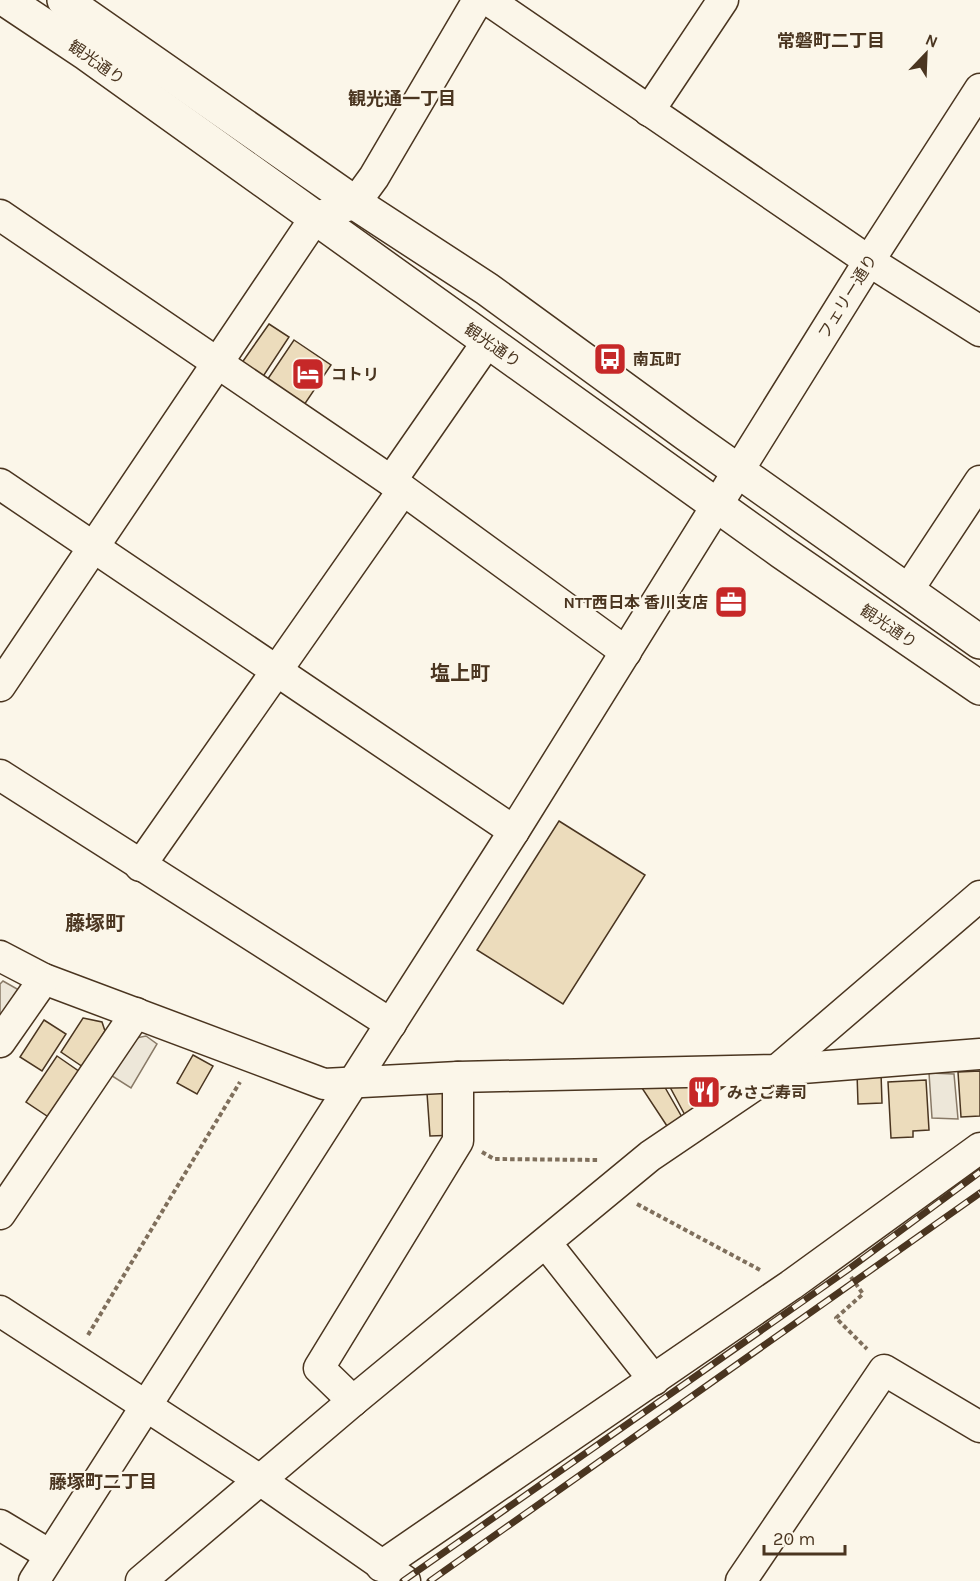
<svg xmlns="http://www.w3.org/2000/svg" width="980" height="1581" font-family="Karla,'Noto Sans JP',sans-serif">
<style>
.parking{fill:#ede7d9;stroke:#887966;stroke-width:1.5}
.building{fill:#ecdcbc;stroke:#4a3520;stroke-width:1.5}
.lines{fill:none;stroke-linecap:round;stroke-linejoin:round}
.minor-casing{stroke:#4a3520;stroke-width:33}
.major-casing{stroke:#4a3520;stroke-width:36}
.path{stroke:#7f6f5c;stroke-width:4;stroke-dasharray:4.5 3;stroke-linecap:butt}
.minor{stroke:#fbf6e9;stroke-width:30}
.major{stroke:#fbf6e9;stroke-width:33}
.rail-casing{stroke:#4a3520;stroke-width:7}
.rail{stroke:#fbf6e9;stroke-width:4.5;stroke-dasharray:14;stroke-linecap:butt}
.labels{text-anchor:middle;stroke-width:4.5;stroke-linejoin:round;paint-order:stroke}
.street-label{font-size:16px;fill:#4a3520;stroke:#fbf6e9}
.poi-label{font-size:16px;font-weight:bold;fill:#4a3520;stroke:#fbf6e9;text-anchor:start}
.neighbourhood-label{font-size:18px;font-weight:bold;fill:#4a3520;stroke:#fbf6e9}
.quarter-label{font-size:20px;font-weight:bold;fill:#4a3520;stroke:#fbf6e9}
</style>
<rect width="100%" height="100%" fill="#fbf6e9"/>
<!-- parking -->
<g class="parking">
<path d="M3,981L26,994L0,1033V984Z"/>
<path d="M146,1036L157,1044L131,1088L109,1074L131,1039Z"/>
<path d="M929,1073L954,1074L958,1119L932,1118Z"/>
</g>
<!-- building -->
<g class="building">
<path d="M269,324L289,337L262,378L241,364Z"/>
<path d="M294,340L331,365L302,408L265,383Z"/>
<path d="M559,821L645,875L563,1004L477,950Z"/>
<path d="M83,1018L102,1022L105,1031L83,1067L61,1052Z"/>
<path d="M44,1020L66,1034L42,1071L20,1057Z"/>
<path d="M193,1055L213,1066L197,1094L177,1083Z"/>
<path d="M57,1056L80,1072L50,1118L26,1102Z"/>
<path d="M980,1071V1116L961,1117L958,1072Z"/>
<path d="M857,1073H881L882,1103L858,1104Z"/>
<path d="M720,1078L723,1091L686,1117L670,1087Z"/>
<path d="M926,1080L929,1130L913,1131V1137L891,1138L888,1082Z"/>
<path d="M663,1084L683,1119L667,1126L640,1085Z"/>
<path d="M454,1092L457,1135L430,1136L427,1093Z"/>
</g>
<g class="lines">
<!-- minor casing -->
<g class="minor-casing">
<g id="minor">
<path d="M488,0L869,261L980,331"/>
<path d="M649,111L723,0"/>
<path d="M0,215L391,481L626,652"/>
<path d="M391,481L488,341"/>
<path d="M0,484L514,831"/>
<path d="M908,590L980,481"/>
<path d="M0,686L315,218L355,203L374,177L478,0"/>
<path d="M0,775L391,1024"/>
<path d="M140,866L403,490"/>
<path d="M0,956L44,979L324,1084L458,1077L777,1070L980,1054"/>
<path d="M0,1042L44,979"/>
<path d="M0,1214L136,1013"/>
<path d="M546,1243L654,1380"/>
<path d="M0,1311L260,1480L405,1581"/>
<path d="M353,1401L319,1368L458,1141V1077"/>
<path d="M0,1525L50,1555"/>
<path d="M381,1566L791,1285L980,1148"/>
<path d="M34,1581L514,831L869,261L980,89"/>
<path d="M141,1581L353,1401L650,1156L777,1070L980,896"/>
<path d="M741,1581L884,1370L980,1427"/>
</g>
</g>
<!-- major casing -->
<g class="major-casing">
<g id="major">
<path d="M6,0L87,54L782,552L980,688"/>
<path d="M64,0L355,203L487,289L686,434L980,642"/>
</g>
</g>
<!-- path -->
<g class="path">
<path d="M482,1152L494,1159L599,1160"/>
<path d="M637,1204L762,1271"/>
<path d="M851,1277L863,1294L836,1318L867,1349"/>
<path d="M88,1335L240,1082"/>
</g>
<!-- minor -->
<use href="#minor" class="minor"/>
<!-- major -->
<use href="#major" class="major"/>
<!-- rail casing -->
<g class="rail-casing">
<g id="rail">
<path d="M403,1581L846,1271L980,1172"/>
<path d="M430,1581L980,1193"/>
</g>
</g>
<!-- rail -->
<use href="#rail" class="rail"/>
</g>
<!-- icons -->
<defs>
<g id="bus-square" transform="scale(1.725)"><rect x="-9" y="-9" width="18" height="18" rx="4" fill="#c62828" stroke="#fbf6e9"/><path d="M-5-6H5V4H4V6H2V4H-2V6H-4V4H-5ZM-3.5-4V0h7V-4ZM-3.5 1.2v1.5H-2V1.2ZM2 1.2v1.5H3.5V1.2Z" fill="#fff"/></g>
<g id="hotel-square" transform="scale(1.725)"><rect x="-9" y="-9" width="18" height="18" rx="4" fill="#c62828" stroke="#fbf6e9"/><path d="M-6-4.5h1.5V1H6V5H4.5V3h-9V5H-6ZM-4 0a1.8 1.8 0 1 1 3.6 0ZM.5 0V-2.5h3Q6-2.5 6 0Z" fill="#fff"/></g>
<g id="office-square" transform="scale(1.725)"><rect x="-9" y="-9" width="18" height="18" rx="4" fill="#c62828" stroke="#fbf6e9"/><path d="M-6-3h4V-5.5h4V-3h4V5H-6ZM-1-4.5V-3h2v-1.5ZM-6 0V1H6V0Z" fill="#fff"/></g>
<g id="restaurant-square" transform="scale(1.725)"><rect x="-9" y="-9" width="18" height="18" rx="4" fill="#c62828" stroke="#fbf6e9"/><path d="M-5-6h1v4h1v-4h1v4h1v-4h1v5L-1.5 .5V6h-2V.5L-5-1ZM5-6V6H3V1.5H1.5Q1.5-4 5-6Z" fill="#fff"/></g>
</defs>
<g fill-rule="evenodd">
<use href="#bus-square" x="610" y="359"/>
<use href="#hotel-square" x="308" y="374"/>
<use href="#office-square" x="731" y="602"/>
<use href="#restaurant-square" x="704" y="1092"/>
</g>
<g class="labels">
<!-- street labels -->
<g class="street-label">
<text transform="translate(97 62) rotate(35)" y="6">観光通り</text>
<text transform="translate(847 296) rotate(-58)" y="6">フェリー通り</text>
<text transform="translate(493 345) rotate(35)" y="6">観光通り</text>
<text transform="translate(889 626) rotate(34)" y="6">観光通り</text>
</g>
<!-- poi labels -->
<g class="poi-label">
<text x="633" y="365">南瓦町</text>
<text x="331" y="380">コトリ</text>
<text x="708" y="608" text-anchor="end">NTT西日本 香川支店</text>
<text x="727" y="1098">みさご寿司</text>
</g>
<!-- neighbourhood labels -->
<g class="neighbourhood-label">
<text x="831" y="47">常磐町二丁目</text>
<text x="402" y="105">観光通一丁目</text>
<text x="103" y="1488">藤塚町二丁目</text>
</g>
<!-- quarter labels -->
<g class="quarter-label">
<text x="460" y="680">塩上町</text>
<text x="95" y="930">藤塚町</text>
</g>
</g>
<!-- north arrow -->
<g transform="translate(926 54) rotate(23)" stroke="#fbf6e9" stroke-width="4.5" paint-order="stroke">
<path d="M0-4.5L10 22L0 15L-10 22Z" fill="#4a3520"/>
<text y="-9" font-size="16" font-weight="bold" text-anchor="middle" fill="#4a3520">N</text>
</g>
<!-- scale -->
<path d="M764 1545v9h81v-9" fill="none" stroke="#4a3520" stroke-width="3"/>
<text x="773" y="1545" font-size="18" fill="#4a3520" stroke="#fbf6e9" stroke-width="4.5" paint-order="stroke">20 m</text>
</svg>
